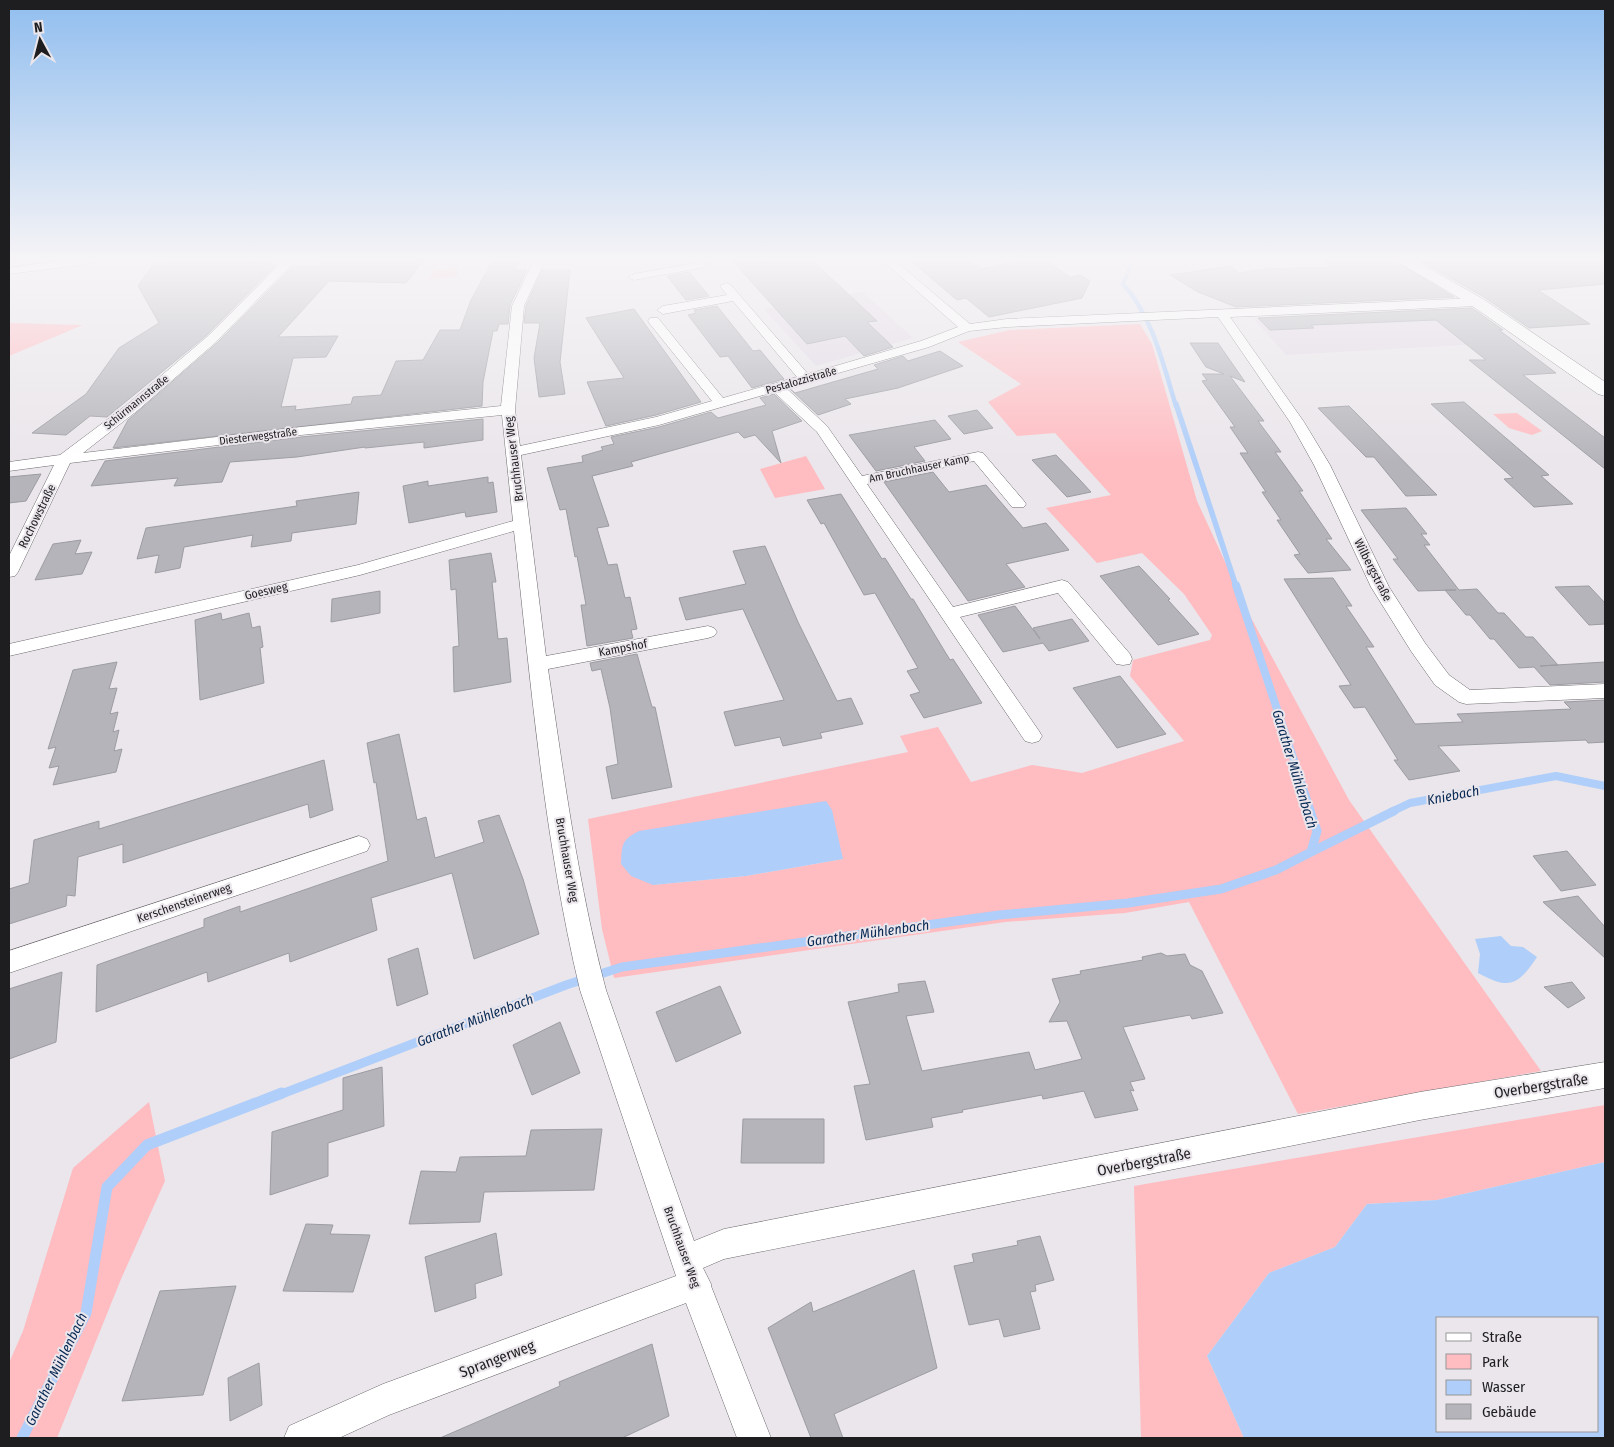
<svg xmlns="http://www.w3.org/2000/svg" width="1614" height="1447" font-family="'Fira Sans Condensed',sans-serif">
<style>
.built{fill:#e1d9e5}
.green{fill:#ffbcc1;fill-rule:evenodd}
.water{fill:#afcef9;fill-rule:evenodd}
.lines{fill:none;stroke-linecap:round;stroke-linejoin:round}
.stream-far4{stroke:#afcef9;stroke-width:4.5}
.stream-far3{stroke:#afcef9;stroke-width:5.5}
.stream-far2{stroke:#afcef9;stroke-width:8}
.stream-far1{stroke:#afcef9;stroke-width:9}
.stream{stroke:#afcef9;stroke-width:11}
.building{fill:#b4b4ba;stroke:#9c9ca2}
.street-casing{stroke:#6c686d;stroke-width:1}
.secondary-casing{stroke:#6c686d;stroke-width:1}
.street{fill:#fff;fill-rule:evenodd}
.secondary{fill:#fff;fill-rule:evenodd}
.labels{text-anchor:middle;stroke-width:4;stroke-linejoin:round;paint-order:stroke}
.far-street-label{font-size:11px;fill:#1e1d1f;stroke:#eae6eb}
.street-label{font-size:12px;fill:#1e1d1f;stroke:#eae6eb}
.water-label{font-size:14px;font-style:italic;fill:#072954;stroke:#eae6eb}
.near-street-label{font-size:15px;fill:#1e1d1f;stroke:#eae6eb}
</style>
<rect width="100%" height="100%" fill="#eae6eb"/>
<!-- built -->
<g class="built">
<path d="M863,292L913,338L816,366L764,309Z"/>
<path d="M1465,309L1479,315L1516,342L1286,355L1254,319Z"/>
</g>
<!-- green -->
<g class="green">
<path d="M452,265L458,266L454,270L458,271L456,277L429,279L428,278L431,277L434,270L447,269Z"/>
<path d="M9,323L83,325L9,356Z"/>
<path d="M1140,324L1152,344L1197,501L1250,616L1349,800L1541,1071L1298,1114L1189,902L1125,913L1005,922L614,978L602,929L588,819L908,752L900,736L938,727L971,782L1032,765L1082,773L1184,741L1130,676L1133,660L1210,640L1212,635L1184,594L1142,553L1097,563L1046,508L1111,495L1055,433L1017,436L988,402L1021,384L958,342L1010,330ZM843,859L746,876L653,885Z"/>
<path d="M1517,413L1542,431L1532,435L1509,428L1493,414Z"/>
<path d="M806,456L825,489L775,498L760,469Z"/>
<path d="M149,1102L165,1181L121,1279L57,1438H9V1363L23,1331L73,1168Z"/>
<path d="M1605,1105V1162L1437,1200L1367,1204L1335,1247L1269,1273L1207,1356L1244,1438H1141L1134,1186Z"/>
</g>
<!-- water -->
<g class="water">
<path d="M826,801L832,810L843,859L746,876L653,885L631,876L621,864C622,845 621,840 639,831Z"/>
<path d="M1501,936L1511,946L1523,947L1537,957C1518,986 1509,990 1478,973L1480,954L1475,939Z"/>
<path d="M1605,1162V1438H1244L1207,1356L1269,1273L1335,1247L1367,1204L1437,1200ZM1438,1318H1598V1431H1438Z"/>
</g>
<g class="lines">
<!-- stream-far4 -->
<path class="stream-far4" d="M1133,260L1123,284C1153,317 1163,364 1176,406"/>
<!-- stream-far3 -->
<path class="stream-far3" d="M1176,404L1236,586"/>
<!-- stream-far2 -->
<g class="stream-far2">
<path d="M1236,585L1311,812"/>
<path d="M1391,812L1410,803L1556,776L1605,786"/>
</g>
<!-- stream-far1 -->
<g class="stream-far1">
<path d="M1311,852L1394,811"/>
<path d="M279,1095L566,985L622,967L999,915L1128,903L1221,889L1276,870L1311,852L1317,831L1310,811"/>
</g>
<!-- stream -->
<path class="stream" d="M22,1438L86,1313L107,1187L147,1145L282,1093"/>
</g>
<!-- building -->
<g class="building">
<path d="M190,260H272L270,265H276L207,335L107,417L90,416L66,435L32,433L86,394L119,348L159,323L138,286L154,263Z"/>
<path d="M322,260H424L406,283L329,281L278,337L338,336L326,357L293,358L281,407L296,406L295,410L351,404L353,397L381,395L396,361L423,360L440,330H460L471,300L493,260H519L516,270H527L510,305L508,324H499L497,331H493L483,382L482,406L113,448L128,420L217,343L293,266L321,267Z"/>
<path d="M732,260H812L877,321L867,322L893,347L864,356L845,336L807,344Z"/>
<path d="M910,260H968L980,269L1025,260H1046L1070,277L1080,275L1090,281L1082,298L989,317L966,298L957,300Z"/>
<path d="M1323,260H1393L1454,297L1236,307L1198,292L1170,275L1231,266L1239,273L1263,269L1330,267Z"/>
<path d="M1419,260H1605V284L1538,290L1590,324L1529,328L1484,297Z"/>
<path d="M542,270H570L560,362L565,394L539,397L534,358L540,323H524L526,306Z"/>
<path d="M689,272L709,296L686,300L667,276Z"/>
<path d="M717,306L753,351L760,350L784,379L752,388L728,356L720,357L688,315L696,313L694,310Z"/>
<path d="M1472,308L1503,330H1499L1556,373L1523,375L1605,438V469L1469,360H1486L1436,320L1311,325L1314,328L1270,330L1258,318Z"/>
<path d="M634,309L701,402L656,415L606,426L587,382L624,378L586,318Z"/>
<path d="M1190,343H1218L1245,382L1230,376L1264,421H1258L1281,452H1275L1303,491H1299L1332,539H1326L1351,570L1308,573L1294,555L1300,554L1277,520H1281L1262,492H1266L1240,453H1248L1230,427H1235L1202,381L1207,380L1202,374H1224L1206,367Z"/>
<path d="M940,351L963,366L898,388L845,399L851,404L818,415L790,389L795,393L878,369L874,365L903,356L908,361Z"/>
<path d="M774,394L802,421L772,431L781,463L755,435L744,438L738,432L631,462L633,466L592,476L609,526L597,528L608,565L617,564L625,598L630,597L637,629L631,630L633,638L587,646L581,605H586L577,556L575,557L566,509L560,510L547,468L583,462L582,456L603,450L601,447L614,444L611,437L659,427L711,412L718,418L766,405L760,398Z"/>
<path d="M1464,402L1549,475L1541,476L1573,504L1534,507L1504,479L1513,478L1431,404Z"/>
<path d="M1349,406L1365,422L1437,495L1406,496L1374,457H1366L1318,408Z"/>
<path d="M977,410L993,428L964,434L948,416Z"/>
<path d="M483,419V440L424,448V442L365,448V447L297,457L230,462L222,482L174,486L178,478L91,486L105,461L301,437Z"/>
<path d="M935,420L951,439L914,447L925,461L876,471L849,435Z"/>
<path d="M1056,455L1079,479L1091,492L1067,497L1032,460Z"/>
<path d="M933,472L949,492L986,485L1023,528L1046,523L1069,550L1006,564L1025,587L968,601L884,482Z"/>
<path d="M41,474L26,501L9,503V477Z"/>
<path d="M488,477V483L493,482L497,512L466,517L465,512L409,523L403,486L428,481V486Z"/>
<path d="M359,492L356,524L292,533L291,541L251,547L253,535L184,547L180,568L155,573L159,555L137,559L146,528L297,506L296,501Z"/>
<path d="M841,494L882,559L885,558L911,599H913L950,660L953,659L982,703L924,718L910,695L920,692L907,671L918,668L875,593L864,595L824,523L821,524L807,500Z"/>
<path d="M1406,508L1427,534H1421L1430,545H1424L1459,590L1477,589L1498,613H1504L1526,637H1533L1558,665L1540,666L1605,662V682L1550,685L1534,667L1519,668L1494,639H1490L1470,615H1466L1445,590H1456L1418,591L1393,559H1398L1361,510Z"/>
<path d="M81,540L75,554L92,552L82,574L35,580L53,544Z"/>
<path d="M765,546L798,622L837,701L851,698L863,724L820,733L822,738L783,746L780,737L735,746L724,712L784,700L743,609L686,620L679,598L746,584L733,551Z"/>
<path d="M491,553L496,582H492L498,639L507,638L511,682L454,692L453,647L459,646L456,589L451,590L449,560Z"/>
<path d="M1139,566L1170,599L1168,600L1199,634L1158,645L1100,576Z"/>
<path d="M1333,578L1352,606H1346L1374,647H1366L1415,724L1463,722L1457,714L1571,709L1564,702L1605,700V742L1588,743L1586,740L1438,746L1460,771L1409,780L1394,760H1398L1365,707L1354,708L1339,686L1351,685L1284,579Z"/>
<path d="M1589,586L1605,603V624L1589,625L1555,587Z"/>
<path d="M380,591V613L331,622L332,599Z"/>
<path d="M1015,606L1040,639L1033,628L1072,619L1089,641L1049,651L1043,643L1003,652L978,615Z"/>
<path d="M221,613L222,620L249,613L252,628L260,626L263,647L260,648L264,683L200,700L195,620Z"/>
<path d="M637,654L652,707H655L672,787L612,799L606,767L618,764L610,708L601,669L592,671L590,663Z"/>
<path d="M117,662L109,689L117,688L110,714L118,712L113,732L119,730L114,751L122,749L116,772L53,785L59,766L49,768L56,747L48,749L73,670Z"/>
<path d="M1120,676L1135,695L1166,734L1117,748L1073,688Z"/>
<path d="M399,734L417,820L426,817L435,858L484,842L478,821L499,815L523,879L539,934L474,959L452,873L371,898L377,930L290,962L289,953L208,982L207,972L96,1012L97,965L204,927V919L240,906V912L388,861L376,782L374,783L367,743Z"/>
<path d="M324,760L333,810L310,818L308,804L123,863V844L78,857L75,896L67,895L66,906L9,924V889L29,883L34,840L99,821V829Z"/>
<path d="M1567,851L1596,885L1561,891L1533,856Z"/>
<path d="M1578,896L1605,927V958L1543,902Z"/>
<path d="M418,948L428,994L397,1006L388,959Z"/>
<path d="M1161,953L1167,956L1185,954L1190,965L1202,971L1223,1013L1192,1019L1190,1015L1123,1027L1145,1079L1130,1082L1134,1091L1130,1090L1138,1110L1095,1118L1084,1091L1043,1099L1042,1095L962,1110L963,1112L931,1118L933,1127L866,1140L854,1086L870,1084L848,1002L899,992L898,984L925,981L934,1012L906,1016L922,1071L1029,1052L1035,1070L1082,1059L1067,1021L1049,1022L1060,1002L1052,979L1081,974L1080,971L1143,960L1142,957Z"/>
<path d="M62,972L56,1042L9,1059V989Z"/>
<path d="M1572,982L1585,998L1568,1008L1544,987Z"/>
<path d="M720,986L741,1033L676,1062L656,1012Z"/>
<path d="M560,1022L580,1073L532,1095L513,1045Z"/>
<path d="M382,1067L384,1126L328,1143V1176L270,1195L272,1132L343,1110V1078Z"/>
<path d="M743,1119H824V1163H741Z"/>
<path d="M602,1129L594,1190L484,1192L480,1222L409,1224L421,1171L456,1172L460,1157L526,1156L531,1130Z"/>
<path d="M306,1224L333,1225L330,1234L370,1235L353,1292L283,1291Z"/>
<path d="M496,1233L502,1275L475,1284L476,1298L435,1312L425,1257Z"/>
<path d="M1040,1236L1054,1280L1035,1285L1036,1291L1030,1292L1040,1329L1004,1337L999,1319L969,1325L954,1266L974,1262L972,1254L1018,1245L1017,1241Z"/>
<path d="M914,1270L937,1368L834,1414L843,1438H811L768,1328L811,1302L813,1312Z"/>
<path d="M236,1286L203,1395L122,1401L160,1291Z"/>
<path d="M652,1344L669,1416L622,1438H440L560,1386L559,1382Z"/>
<path d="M259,1363L262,1405L230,1421L228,1378Z"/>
</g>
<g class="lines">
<!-- street casing -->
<g class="street-casing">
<g id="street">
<path d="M65,260H100L95,263L9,274V268Z"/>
<path d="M284,260H296L216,342L138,410L83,453L301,427L501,406L512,306L534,260H545L524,306L515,410L520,446L656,417L712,401L650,324L648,321L650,318H658L723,398L797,377L733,301L663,314L657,310L663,306L727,295L720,286L726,283L730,284L808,374L921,341L958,327L882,260H894L970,324L1007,319L1477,298L1483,302L1477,306L1230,317L1304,422L1330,465L1389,587L1425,643L1449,675L1470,690L1605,684V698L1466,704L1459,702L1435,685L1411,651L1371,587L1314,465L1290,422L1218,317L1007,327L969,331L929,347L786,388L827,426L862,476L978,452L983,453L1024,501L1026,504L1024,507H1012L974,461L867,484L953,607L1062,580L1068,582L1130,654L1132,659L1130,664L1123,665L1116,664L1058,593L960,617L1039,731L1042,736L1039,741L1032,743L1025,741L817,432L774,392L659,425L521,455L546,656L708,626L714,628L717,632L714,636L708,638L548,669C564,776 578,885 606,990L694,1241L724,1229L1420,1092L1605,1062V1088L1420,1120L724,1259L703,1268L711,1284V1286L771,1438H737L686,1303L389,1415L339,1438H284L289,1426L383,1384L676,1276L580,990C544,840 531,684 514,531L360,575L9,656V644L358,565L513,521L502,415L301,435L70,463L18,572L15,576L9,577V556L54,465L9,471V462L60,455L128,404L208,336Z"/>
<path d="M701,262L707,265L705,267L634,280L628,277L634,274Z"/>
<path d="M359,836L367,839L370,845L367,851L9,973V951Z"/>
</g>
</g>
<!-- secondary casing -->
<g class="secondary-casing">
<path id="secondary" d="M1395,260H1414L1483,299L1605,382V396L1598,394L1471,305Z"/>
</g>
<!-- street -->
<use href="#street" class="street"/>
<!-- secondary -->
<use href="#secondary" class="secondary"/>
</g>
<!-- sky -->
<linearGradient id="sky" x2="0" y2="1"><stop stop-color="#91beef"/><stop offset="0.56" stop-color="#f6f4f6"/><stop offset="1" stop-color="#f6f4f6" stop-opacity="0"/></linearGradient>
<rect width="1614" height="463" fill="url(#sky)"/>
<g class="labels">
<!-- far-street labels -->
<g class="far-street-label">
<text transform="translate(801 380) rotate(-16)" y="4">Pestalozzistraße</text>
<text transform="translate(136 402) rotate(-39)" y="4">Schürmannstraße</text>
<text transform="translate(258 436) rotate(-7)" y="4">Diesterwegstraße</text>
<text transform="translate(919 468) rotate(-12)" y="4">Am Bruchhauser Kamp</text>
</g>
<!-- street labels -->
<g class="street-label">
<text transform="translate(514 459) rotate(-97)" y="4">Bruchhauser Weg</text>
<text transform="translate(37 516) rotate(-64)" y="4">Rochowstraße</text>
<text transform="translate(1373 570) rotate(63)" y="4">Wilbergstraße</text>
<text transform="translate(266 591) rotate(-13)" y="4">Goesweg</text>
<text transform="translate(623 648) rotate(-11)" y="4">Kampshof</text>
<text transform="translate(567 860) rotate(80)" y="4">Bruchhauser Weg</text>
<text transform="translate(184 903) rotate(-19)" y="4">Kerschensteinerweg</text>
<text transform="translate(682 1247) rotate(70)" y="4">Bruchhauser Weg</text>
</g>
<!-- water labels -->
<g class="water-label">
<text transform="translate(1295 769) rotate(73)" y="5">Garather Mühlenbach</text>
<text transform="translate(1453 795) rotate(-11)" y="5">Kniebach</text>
<text transform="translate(868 933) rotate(-8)" y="5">Garather Mühlenbach</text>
<text transform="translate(475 1020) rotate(-21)" y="5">Garather Mühlenbach</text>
<text transform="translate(56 1369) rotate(-64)" y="5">Garather Mühlenbach</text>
</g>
<!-- near-street labels -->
<g class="near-street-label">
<text transform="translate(1541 1086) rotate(-9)" y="5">Overbergstraße</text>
<text transform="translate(1144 1162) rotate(-11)" y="5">Overbergstraße</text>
<text transform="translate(497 1359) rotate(-21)" y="5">Sprangerweg</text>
</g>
</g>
<!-- border -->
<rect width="1614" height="1447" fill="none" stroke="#1e1d1f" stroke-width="20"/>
<!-- legend -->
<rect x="1436" y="1317" width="162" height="115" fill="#eae6eb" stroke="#989699"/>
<rect x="1446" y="1333" width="25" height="8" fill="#ffffff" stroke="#989699"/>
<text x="1482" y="1342" font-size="15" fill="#1e1d1f">Straße</text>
<rect x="1446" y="1354" width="25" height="15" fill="#ffbcc1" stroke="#989699"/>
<text x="1482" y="1367" font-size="15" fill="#1e1d1f">Park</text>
<rect x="1446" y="1380" width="25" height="15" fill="#afcef9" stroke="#989699"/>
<text x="1482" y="1392" font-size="15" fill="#1e1d1f">Wasser</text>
<rect x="1446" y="1404" width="25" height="15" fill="#b4b4ba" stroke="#989699"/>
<text x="1482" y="1417" font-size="15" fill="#1e1d1f">Gebäude</text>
<!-- north arrow -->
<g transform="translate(40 40) rotate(353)" stroke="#eae6eb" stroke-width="4" paint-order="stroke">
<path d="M0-4L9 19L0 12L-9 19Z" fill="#1e1d1f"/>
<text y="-8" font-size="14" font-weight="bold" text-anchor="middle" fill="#1e1d1f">N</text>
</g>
</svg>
